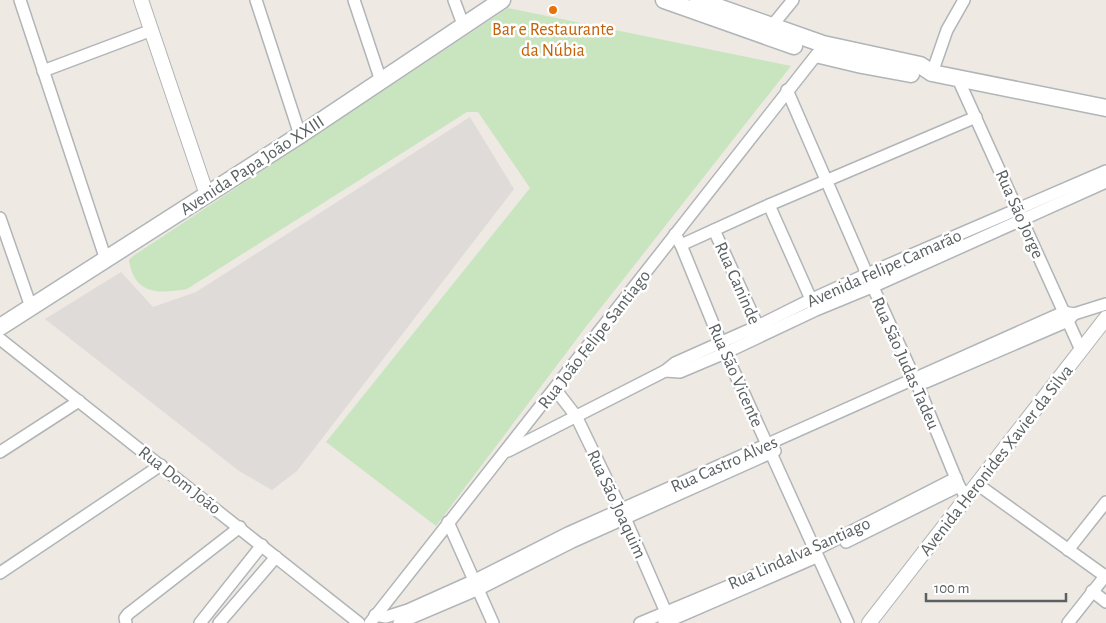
<svg xmlns="http://www.w3.org/2000/svg" width="1106" height="623" font-family="'Alegreya Sans',sans-serif">
<style>
.industrial{fill:#dfdbd8}
.green{fill:#c8e5c0}
.lines{fill:none;stroke-linecap:round;stroke-linejoin:round}
.minor-casing{stroke:#b1b5b8;stroke-width:14}
.tertiary-casing{stroke:#b1b5b8;stroke-width:16}
.secondary-casing{stroke:#b0b5b8;stroke-width:19}
.minor{stroke:#fff;stroke-width:11}
.tertiary{stroke:#fff;stroke-width:14}
.secondary{stroke:#fff;stroke-width:16}
.food-dot{fill:#e8710a;stroke:#fff;stroke-width:2}
.labels{text-anchor:middle;stroke-width:5;stroke-linejoin:round;paint-order:stroke}
.food-label{font-size:18px;fill:#c56008;stroke:#fff}
.street-label{font-size:18px;fill:#5b6163;stroke:#fff}
</style>
<rect width="100%" height="100%" fill="#eee9e3"/>
<!-- industrial -->
<path class="industrial" d="M470,117L514,189L297,471L272,490L239,471L45,319L121,272L153,307L196,292Z"/>
<!-- green -->
<path class="green" d="M508,8L791,66L585,328L436,526L326,442L530,188L478,112H467L187,289C159,294 134,295 129,260L133,256Z"/>
<g class="lines">
<!-- minor casing -->
<g class="minor-casing">
<g id="minor">
<path d="M20,0L106,260"/>
<path d="M256,0L300,135"/>
<path d="M354,0L381,81"/>
<path d="M454,0L464,27"/>
<path d="M771,27L793,0"/>
<path d="M43,71L152,30"/>
<path d="M932,73L947,30L964,0"/>
<path d="M958,79L1081,350"/>
<path d="M787,90L867,274L918,386L959,486L967,498"/>
<path d="M769,205L814,306"/>
<path d="M0,218L31,307"/>
<path d="M714,230L761,333"/>
<path d="M675,234L681,245L721,343L848,623"/>
<path d="M681,245L769,205L976,117"/>
<path d="M0,339L359,623"/>
<path d="M665,371L680,372L725,353L816,310L872,287L1106,182"/>
<path d="M926,382L1068,321L1074,314"/>
<path d="M555,389L576,416L621,509L668,617"/>
<path d="M508,451L665,371L675,363L758,326L812,299L867,274L1106,171"/>
<path d="M0,452L79,401"/>
<path d="M977,484L1105,576"/>
<path d="M448,522L493,623"/>
<path d="M846,542L959,486"/>
<path d="M1068,550L1106,502"/>
<path d="M0,573L161,465"/>
<path d="M1092,591L1106,602"/>
<path d="M375,615L386,617L408,610L475,580L568,533L1064,312L1074,314L1106,304"/>
<path d="M126,623L125,618L128,614L240,527"/>
<path d="M200,623L262,545"/>
<path d="M219,623L276,557"/>
<path d="M370,623L817,54"/>
<path d="M399,623L479,589L572,542L775,451"/>
<path d="M640,623L815,550L956,478"/>
<path d="M664,623L814,558"/>
<path d="M1068,623L1106,575"/>
</g>
</g>
<!-- tertiary casing -->
<g class="tertiary-casing">
<g id="tertiary">
<path d="M141,0L207,195"/>
<path d="M869,623L1106,318"/>
</g>
</g>
<!-- secondary casing -->
<g class="secondary-casing">
<g id="secondary">
<path d="M664,0L794,46"/>
<path d="M698,0L823,44L920,65L932,73L1106,108"/>
<path d="M820,55L862,65L911,74"/>
<path d="M0,327L300,135L502,0"/>
</g>
</g>
<!-- minor -->
<use href="#minor" class="minor"/>
<!-- tertiary -->
<use href="#tertiary" class="tertiary"/>
<!-- secondary -->
<use href="#secondary" class="secondary"/>
</g>
<!-- markers -->
<circle class="food-dot" cx="553" cy="10" r="5"/>
<g class="labels">
<!-- food labels -->
<g class="food-label">
<text x="553" y="35">Bar e Restaurante<tspan x="553" dy="21">da Núbia</tspan></text>
</g>
<!-- street labels -->
<g class="street-label">
<text transform="translate(252 165) rotate(-33)" y="6">Avenida Papa João XXIII</text>
<text transform="translate(1020 214) rotate(66)" y="6">Rua São Jorge</text>
<text transform="translate(884 268) rotate(-24)" y="6">Avenida Felipe Camarão</text>
<text transform="translate(738 283) rotate(66)" y="6">Rua Caninde</text>
<text transform="translate(594 339) rotate(-52)" y="6">Rua João Felipe Santiago</text>
<text transform="translate(906 363) rotate(66)" y="6">Rua São Judas Tadeu</text>
<text transform="translate(736 375) rotate(66)" y="6">Rua São Vicente</text>
<text transform="translate(996 460) rotate(-52)" y="6">Avenida Heronides Xavier da Silva</text>
<text transform="translate(724 464) rotate(-24)" y="6">Rua Castro Alves</text>
<text transform="translate(180 480) rotate(38)" y="6">Rua Dom João</text>
<text transform="translate(617 504) rotate(65)" y="6">Rua São Joaquim</text>
<text transform="translate(799 553) rotate(-24)" y="6">Rua Lindalva Santiago</text>
</g>
</g>
<!-- scale -->
<path d="M926 593v8h140v-8" fill="none" stroke="#5b6163" stroke-width="2.5"/>
<text x="934" y="593" font-size="15" fill="#5b6163" stroke="#ffffff" stroke-width="4" paint-order="stroke">100 m</text>
</svg>
